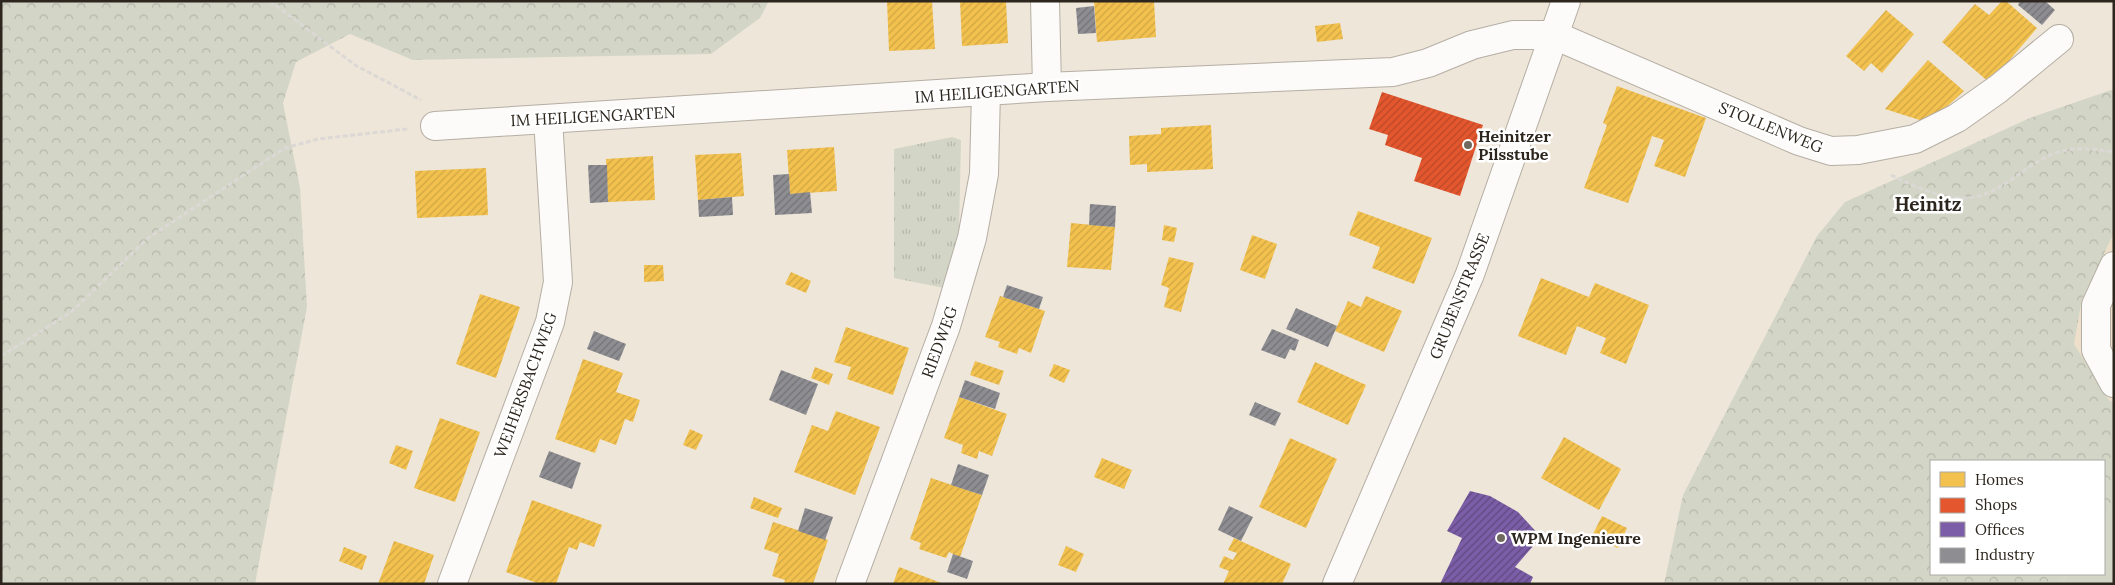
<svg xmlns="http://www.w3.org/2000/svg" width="2115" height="585" font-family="Lora,serif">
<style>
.built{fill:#eddfc9}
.green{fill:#d3d6c6}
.forest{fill:url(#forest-crowns)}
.park{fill:url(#park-tufts)}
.homes{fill:url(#homes-hatch)}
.shops{fill:url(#shops-hatch)}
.offices{fill:url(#offices-hatch)}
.industry{fill:url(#industry-hatch)}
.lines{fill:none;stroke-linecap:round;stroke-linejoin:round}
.minor-casing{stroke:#b5aea4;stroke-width:30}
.path{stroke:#dbd8d5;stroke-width:3;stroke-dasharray:5 2.5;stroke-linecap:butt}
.minor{stroke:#fcfbf9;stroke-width:28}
.poi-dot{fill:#70695f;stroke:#fff;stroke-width:2}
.labels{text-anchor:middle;stroke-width:5;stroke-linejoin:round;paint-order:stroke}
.street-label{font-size:16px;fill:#2c261e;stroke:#fff}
.poi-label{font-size:16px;font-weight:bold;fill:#2c261e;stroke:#fff;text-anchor:start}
.quarter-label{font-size:19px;font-weight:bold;fill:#2c261e;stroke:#fff}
</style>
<defs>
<pattern id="forest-crowns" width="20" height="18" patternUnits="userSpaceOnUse" patternTransform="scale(1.25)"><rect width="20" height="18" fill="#d3d6c6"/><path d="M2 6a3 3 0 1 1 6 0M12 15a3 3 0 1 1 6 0" fill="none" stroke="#b5b8aa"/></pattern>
<pattern id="park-tufts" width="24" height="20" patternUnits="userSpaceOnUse" patternTransform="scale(1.25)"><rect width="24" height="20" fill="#d3d6c6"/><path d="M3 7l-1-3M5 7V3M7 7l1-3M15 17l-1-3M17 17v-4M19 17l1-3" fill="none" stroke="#b5b8aa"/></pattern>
<pattern id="homes-hatch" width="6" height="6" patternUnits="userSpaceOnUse" patternTransform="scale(1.25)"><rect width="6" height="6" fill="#f2c14e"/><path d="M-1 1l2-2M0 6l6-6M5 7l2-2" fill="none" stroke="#d0a644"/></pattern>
<pattern id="shops-hatch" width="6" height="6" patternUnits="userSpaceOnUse" patternTransform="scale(1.25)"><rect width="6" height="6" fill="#e4572e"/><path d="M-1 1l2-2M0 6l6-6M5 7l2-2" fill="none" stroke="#b94827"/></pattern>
<pattern id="offices-hatch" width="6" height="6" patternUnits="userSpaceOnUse" patternTransform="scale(1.25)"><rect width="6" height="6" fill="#7b5ea7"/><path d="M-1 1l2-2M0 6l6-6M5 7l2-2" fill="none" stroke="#604980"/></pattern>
<pattern id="industry-hatch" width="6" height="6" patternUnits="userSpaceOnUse" patternTransform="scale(1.25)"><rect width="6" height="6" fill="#8d8d92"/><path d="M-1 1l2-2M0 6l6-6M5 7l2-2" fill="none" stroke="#737377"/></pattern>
</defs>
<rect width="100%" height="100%" fill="#eee6d9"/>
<!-- built -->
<path class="built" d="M2114,233V403L2109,400L2074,344L2082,299Z"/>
<!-- green -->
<path class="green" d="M2114,503V584H2061L2067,574H2104V519Z"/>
<!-- forest -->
<g class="forest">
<path d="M1,1H769L760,18L711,54L413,60L350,34L296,62L283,103L300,188L307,307L255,584H1Z"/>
<path d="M2114,89V233L2082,299L2074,344L2109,400L2114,403V503L2104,519V461H1931V574H2067L2061,584H1664L1683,495L1817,236L1845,202L2030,118Z"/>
</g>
<!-- park -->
<path class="park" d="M952,137L961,140L959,231L944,288L894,278V149Z"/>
<!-- homes -->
<g class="homes">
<path d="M887,1H932L935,49L889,51Z"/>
<path d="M960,1H1006L1008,43L962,46Z"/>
<path d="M1094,1H1154L1156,37L1097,42Z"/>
<path d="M2002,1H2006L2037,28L1990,83L1942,42L1975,4L1989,15Z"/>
<path d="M1886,10L1914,34L1882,73L1871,63L1864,71L1846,56Z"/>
<path d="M1340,23L1343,39L1317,42L1315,26Z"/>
<path d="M1928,60L1964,91L1929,123L1885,109Z"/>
<path d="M1617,86L1706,118L1685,177L1654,166L1664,140L1652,136L1628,203L1584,188L1607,125L1603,123Z"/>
<path d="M1211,125L1213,169L1147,172V164L1130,165L1129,136L1161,134V128Z"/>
<path d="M834,147L837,191L790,194L787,150Z"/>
<path d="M741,153L744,196L698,200L695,155Z"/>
<path d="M653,156L655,200L608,202L606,159Z"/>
<path d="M486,168L488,215L417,218L415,171Z"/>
<path d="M1358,211L1432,238L1414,284L1372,268L1380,247L1349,235Z"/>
<path d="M1071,223L1115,227L1111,270L1067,267Z"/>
<path d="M1164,225L1177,228L1174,242L1162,240Z"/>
<path d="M1252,235L1277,244L1265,279L1240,270Z"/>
<path d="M1169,257L1194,263L1181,312L1164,307L1169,288L1161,285Z"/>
<path d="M644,265H663L664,281L644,282Z"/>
<path d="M791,272L811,281L806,293L785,284Z"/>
<path d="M1541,278L1589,297L1595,283L1649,305L1626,364L1600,353L1606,338L1577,326L1566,355L1518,336Z"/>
<path d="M480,294L520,307L496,378L456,364Z"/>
<path d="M1000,296L1045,311L1031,353L1019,348L1017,354L998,347L1000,342L985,337Z"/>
<path d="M1366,296L1402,311L1384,352L1335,331L1348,301L1361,307Z"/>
<path d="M846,327L909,348L893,395L847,379L851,367L834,362Z"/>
<path d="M583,359L623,373L616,392L640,400L633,422L625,419L616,445L600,439L595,453L555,439Z"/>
<path d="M975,361L1004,371L999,385L970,375Z"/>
<path d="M1315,362L1366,385L1348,425L1297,402Z"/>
<path d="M1054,364L1070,370L1064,383L1049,376Z"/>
<path d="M815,367L833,374L829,385L811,378Z"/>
<path d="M959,397L1007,414L992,456L979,451L977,459L961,453L963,445L944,438Z"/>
<path d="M836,411L880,427L855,495L794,472L812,425L828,431Z"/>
<path d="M440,418L480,432L455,502L414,488Z"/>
<path d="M690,429L703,435L696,450L683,445Z"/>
<path d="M1564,437L1621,469L1599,510L1541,478Z"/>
<path d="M1290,438L1337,459L1306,528L1259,507Z"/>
<path d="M396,445L413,451L406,470L389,463Z"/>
<path d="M1102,458L1132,470L1124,489L1094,477Z"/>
<path d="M931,478L982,495L960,557L949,552L946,558L919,549L921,543L910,539Z"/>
<path d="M754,497L782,508L778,518L750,508Z"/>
<path d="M532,500L602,525L594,547L580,542L577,550L569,547L556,584H540L506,572Z"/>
<path d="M1602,516L1627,528L1618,548L1592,536Z"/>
<path d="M773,522L828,540L813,584H784L785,580L772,576L779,554L764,549Z"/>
<path d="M1234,538L1291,564L1282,584H1223L1229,571L1219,567L1224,556L1233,560L1237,553L1228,550Z"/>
<path d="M394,541L434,555L424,584H378Z"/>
<path d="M1066,546L1084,554L1076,572L1058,565Z"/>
<path d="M344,547L367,556L362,570L339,561Z"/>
<path d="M899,567L944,584H893Z"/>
</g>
<!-- shops -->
<path class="shops" d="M1382,92L1483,125L1460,196L1414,181L1422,158L1385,145L1388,135L1369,129Z"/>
<!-- offices -->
<path class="offices" d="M1470,491L1490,496L1518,512L1541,537L1515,567L1533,577L1530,584H1440L1462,538L1447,531Z"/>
<!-- industry -->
<g class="industry">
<path d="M2020,1H2045L2055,10L2042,25L2018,5Z"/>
<path d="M1094,6L1096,33L1078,34L1076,8Z"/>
<path d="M588,165H607L608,202L590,203Z"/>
<path d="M789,174L790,194L810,192L812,213L775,215L773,175Z"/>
<path d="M732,197L733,215L699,217L698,200Z"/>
<path d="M1090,204L1116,206L1115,227L1089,225Z"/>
<path d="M1007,285L1043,297L1039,309L1003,297Z"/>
<path d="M1296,308L1337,326L1328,347L1286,329Z"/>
<path d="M1272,329L1299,340L1295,351L1290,349L1285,359L1261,350Z"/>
<path d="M594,331L626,344L619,361L587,349Z"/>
<path d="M781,370L818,384L806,415L769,400Z"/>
<path d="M965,380L1000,393L995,409L959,397Z"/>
<path d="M1255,402L1281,413L1275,426L1249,415Z"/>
<path d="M549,451L581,463L572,489L539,477Z"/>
<path d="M958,464L989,475L982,495L951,485Z"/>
<path d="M1229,506L1253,517L1241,541L1218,530Z"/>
<path d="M805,508L833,517L825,540L798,531Z"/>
<path d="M953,554L973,561L967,579L947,572Z"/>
</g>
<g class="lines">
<!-- minor casing -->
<g class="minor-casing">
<g id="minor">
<path d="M1045,1L1047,87"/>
<path d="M435,126L1047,87L1393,72L1428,63L1472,45L1513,35H1554L1799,141L1831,151L1858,150L1915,139L1957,118L1998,89L2059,39"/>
<path d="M2114,266L2096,305V350L2114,383"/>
<path d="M452,584L550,322L558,282L548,119"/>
<path d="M850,584L946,326L972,238L984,174L986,91"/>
<path d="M1337,584L1470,274L1566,1"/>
</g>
</g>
<!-- path -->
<g class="path">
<path d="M270,1L355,65L421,100"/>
<path d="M1891,175C1915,187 1951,204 1979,196C2007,188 2027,164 2053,154C2072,146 2094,149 2114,152"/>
<path d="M1,356L70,313L148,238L285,148L318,139L407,129"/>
</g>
<!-- minor -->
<use href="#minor" class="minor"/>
</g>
<!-- markers -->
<g class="poi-dot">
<circle cx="1468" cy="145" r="5"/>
<circle cx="1501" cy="538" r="5"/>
</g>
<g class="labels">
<!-- street labels -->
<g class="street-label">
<text transform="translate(997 91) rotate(-4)" y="6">IM HEILIGENGARTEN</text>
<text transform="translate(593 116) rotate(-3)" y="6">IM HEILIGENGARTEN</text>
<text transform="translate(1771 127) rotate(22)" y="6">STOLLENWEG</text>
<text transform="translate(1459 296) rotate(-68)" y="6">GRUBENSTRASSE</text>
<text transform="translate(939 342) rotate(-70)" y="6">RIEDWEG</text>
<text transform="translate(525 385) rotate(-70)" y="6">WEIHERSBACHWEG</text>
</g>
<!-- poi labels -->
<g class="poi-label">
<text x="1478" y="142">Heinitzer<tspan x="1478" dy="18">Pilsstube</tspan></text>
<text x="1511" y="544">WPM Ingenieure</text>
</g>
<!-- quarter labels -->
<g class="quarter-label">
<text x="1928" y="211">Heinitz</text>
</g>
</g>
<!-- border -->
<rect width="2115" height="585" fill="none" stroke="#2c261e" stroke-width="5"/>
<!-- legend -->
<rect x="1930" y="460" width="175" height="115" fill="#ffffff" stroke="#aba8a5"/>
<rect x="1940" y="472" width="25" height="15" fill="#f2c14e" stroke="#aba8a5"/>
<text x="1975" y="485" font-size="15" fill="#2c261e">Homes</text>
<rect x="1940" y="498" width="25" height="15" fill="#e4572e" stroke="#aba8a5"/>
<text x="1975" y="510" font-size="15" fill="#2c261e">Shops</text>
<rect x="1940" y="522" width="25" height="15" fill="#7b5ea7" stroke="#aba8a5"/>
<text x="1975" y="535" font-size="15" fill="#2c261e">Offices</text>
<rect x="1940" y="548" width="25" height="15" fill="#8d8d92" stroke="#aba8a5"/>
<text x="1975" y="560" font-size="15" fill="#2c261e">Industry</text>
</svg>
